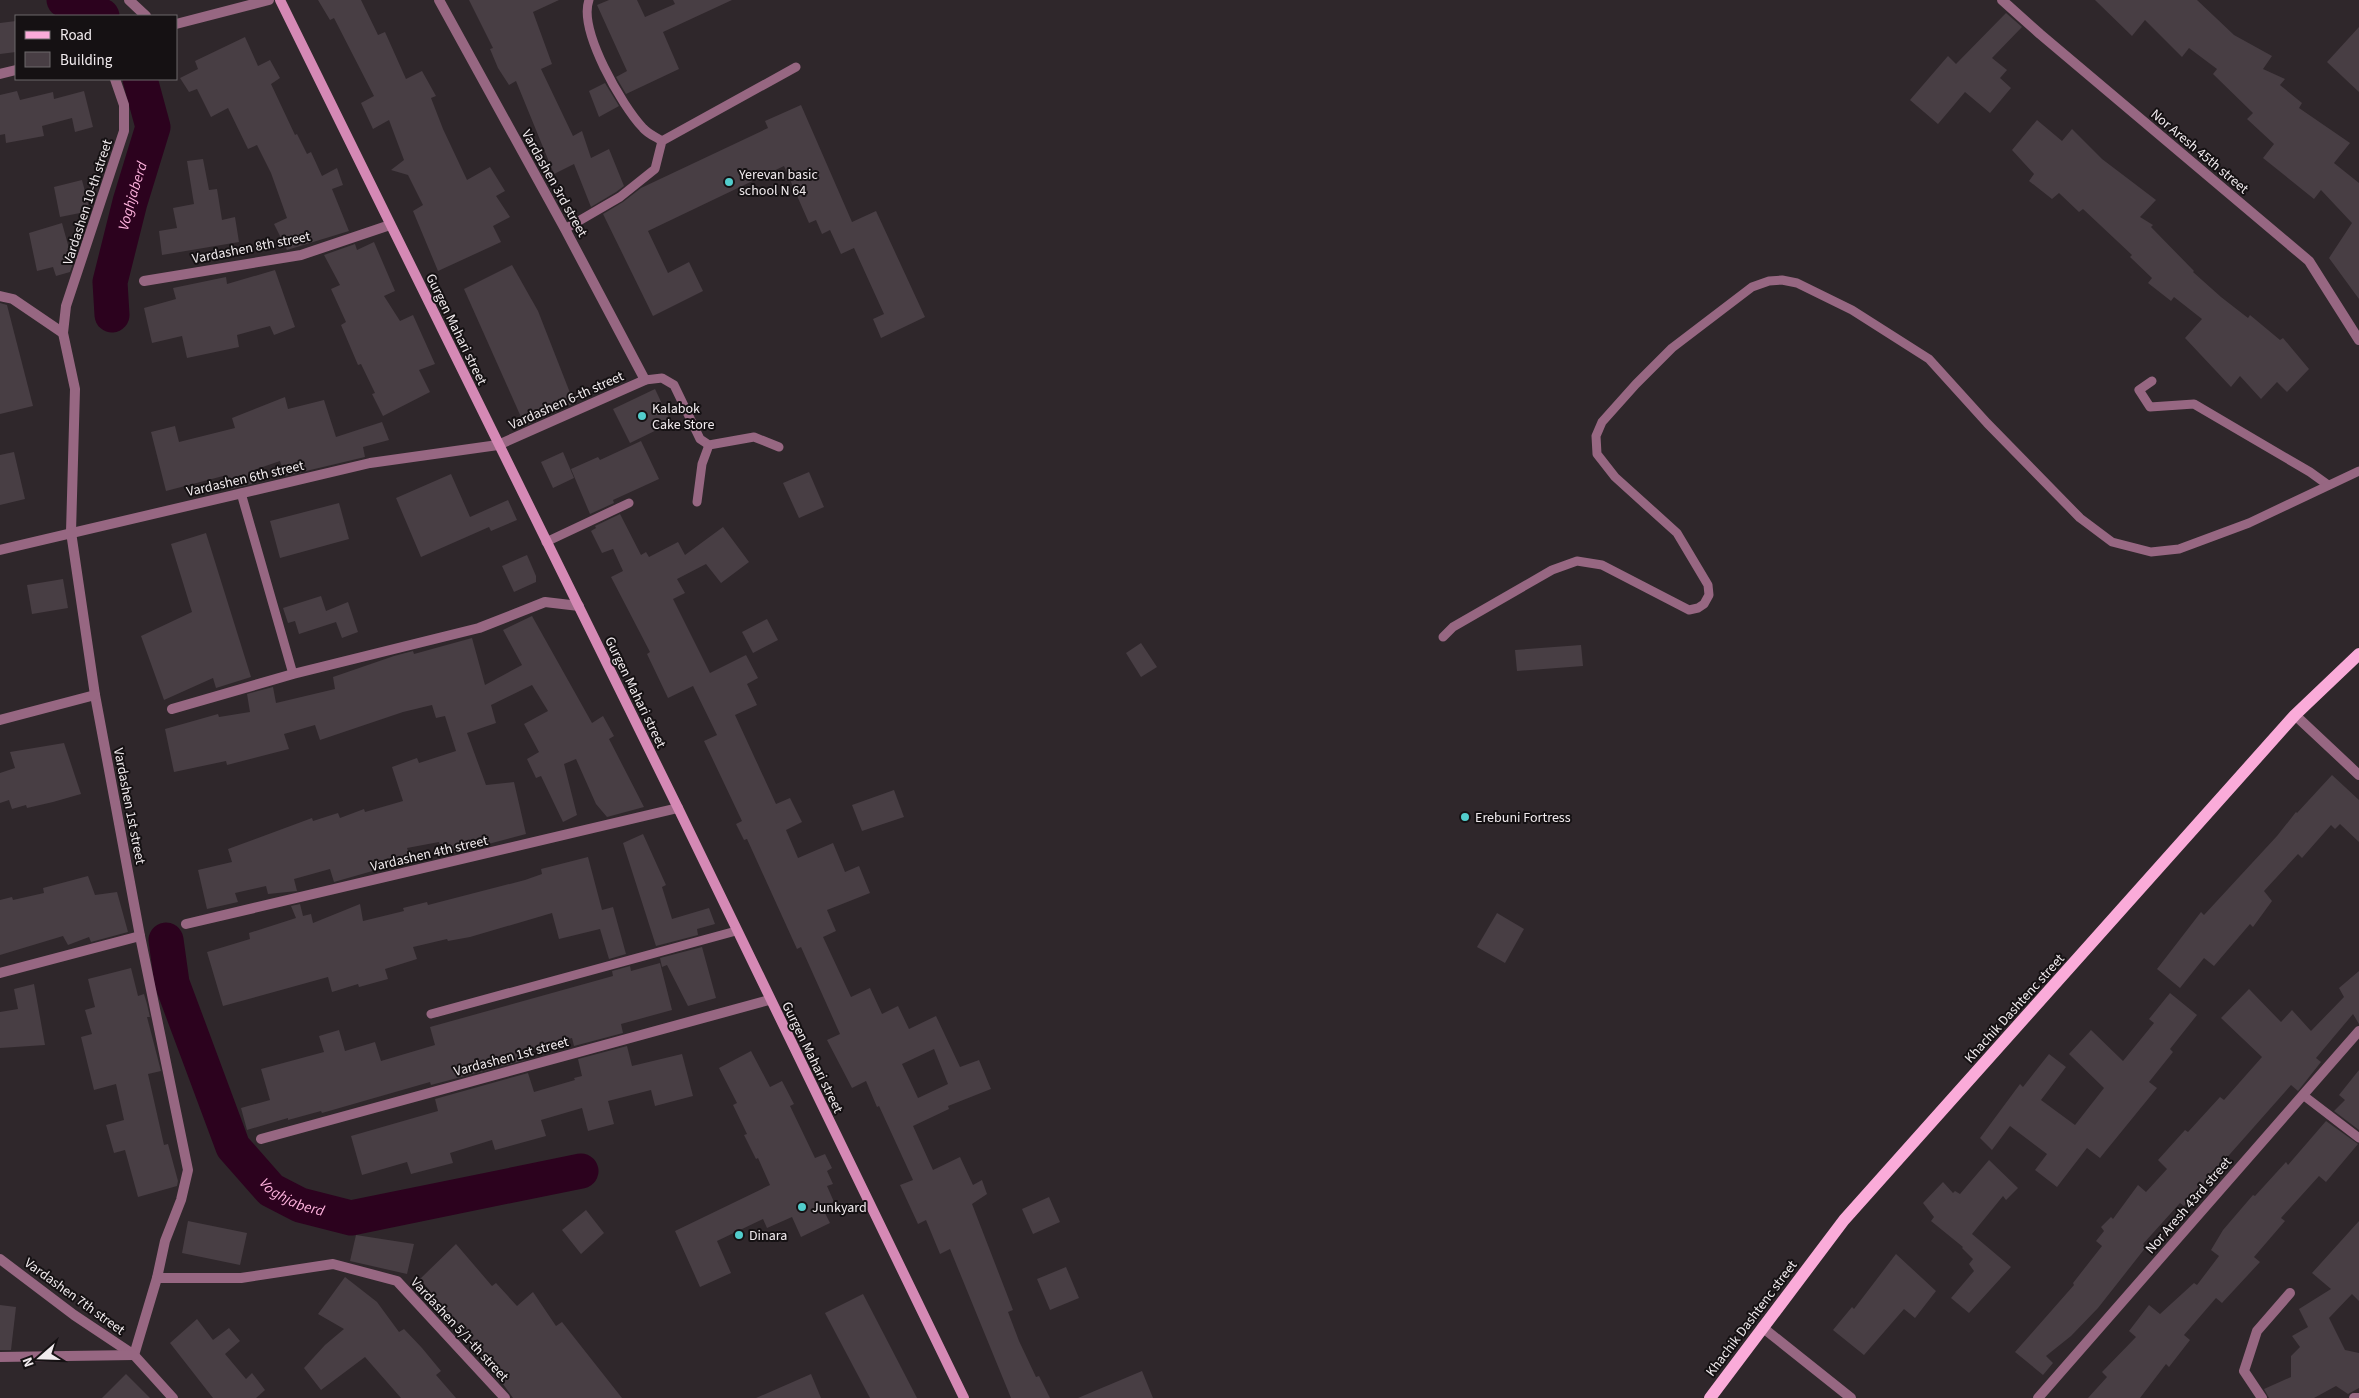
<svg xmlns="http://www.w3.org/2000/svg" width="2359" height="1398" font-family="'Source Sans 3',sans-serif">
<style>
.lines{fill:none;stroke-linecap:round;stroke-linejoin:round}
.river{stroke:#2c021e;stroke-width:35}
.building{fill:#483e44;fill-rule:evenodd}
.lane{stroke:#976782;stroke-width:9}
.street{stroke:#976782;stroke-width:10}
.secondary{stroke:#d589b5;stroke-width:10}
.primary{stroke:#faabd9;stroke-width:12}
.poi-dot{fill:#52cdcc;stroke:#151113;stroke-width:2}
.labels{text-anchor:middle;stroke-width:4;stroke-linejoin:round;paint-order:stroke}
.street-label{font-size:14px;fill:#f1ebee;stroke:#151113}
.poi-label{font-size:14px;fill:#f1ebee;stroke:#151113;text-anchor:start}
.water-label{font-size:15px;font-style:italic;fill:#feb2dd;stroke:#151113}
</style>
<rect width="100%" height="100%" fill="#2f272b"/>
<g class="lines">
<!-- river -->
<g class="river">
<path d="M64,0L102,16"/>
<path id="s1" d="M112,315L110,282L130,202L153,127L140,79"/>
<path id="s2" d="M166,940L172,983L233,1147L271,1190L300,1205L351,1218L581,1171"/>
</g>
</g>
<!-- building -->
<g class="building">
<path d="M318,0H361L378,35L385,32L406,79L422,71L436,96L431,98L443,129L467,180L490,167L505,191L496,196L510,217L493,226L501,242L438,271L413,211L423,205L408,175L391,170L404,160L389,120L373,129L361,103L374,96L334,18L330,20Z"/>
<path d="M469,0H559L533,12L552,64L541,69L573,136L582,131L591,158L609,149L624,186L616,192L591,207L574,164L554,174L516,81L509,85L498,68L490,49L493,48Z"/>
<path d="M609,0H637L645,17L675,4L673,0H732L663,32L679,69L626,94L616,77L627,71L597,5Z"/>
<path d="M2095,0H2197L2234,35L2272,56L2263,69L2285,79L2280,85L2302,103L2299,108L2350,143L2334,163L2359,183V299L2329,258L2352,223L2321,190L2314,199L2263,158L2274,144L2247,119L2253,113L2213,74L2217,69L2189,48L2182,57L2145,20L2132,36Z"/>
<path d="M2006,13L2022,27L1992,58L2007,70L2000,78L2011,88L1990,113L1965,92L1938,124L1910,100L1948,56L1956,64Z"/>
<path d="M16,21V52L0,54V23Z"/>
<path d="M2359,27V92L2327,62Z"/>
<path d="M245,37L258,66L270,60L280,78L271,84L295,135L297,134L307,154L311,152L322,176L337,168L343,185L332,189L349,231L287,250L274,224L287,218L271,173L257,145L248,149L228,108L211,117L197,89L189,92L180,78L198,69L195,61Z"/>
<path d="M605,83L619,106L599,117L589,91Z"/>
<path d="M17,91L20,100L53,92L54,99L84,91L93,127L75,132L72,118L42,126L44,136L6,143L5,134L0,135V95Z"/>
<path d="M801,105L852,222L876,211L925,317L881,338L873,319L884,314L854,248L841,254L830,230L822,234L816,220L809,223L784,166L648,231L668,273L689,262L703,291L653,316L603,214L623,202L641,188L768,128L765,121Z"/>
<path d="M2037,120L2062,141L2072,129L2102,159L2156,200L2140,217L2153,225L2151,227L2194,271L2193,272L2221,297L2248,318L2250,315L2280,340L2283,338L2309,369L2287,392L2277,382L2261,399L2240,376L2231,387L2185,338L2202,319L2174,297L2171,301L2148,283L2152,278L2130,257L2132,255L2083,209L2079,212L2059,193L2052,199L2029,181L2034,174L2012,150Z"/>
<path d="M203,159L209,190L217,189L222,220L235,217L239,242L162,255L159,231L177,228L173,208L194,204L187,161Z"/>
<path d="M82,180L90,211L60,217L54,187Z"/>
<path d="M62,223L73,263L70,272L56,276L53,267L37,271L29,233Z"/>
<path d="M374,242L395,291L384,296L400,321L413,315L435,364L419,370L430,392L383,416L372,394L375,393L361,364L358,365L341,325L346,322L331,289L340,285L324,255L355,244L357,250Z"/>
<path d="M512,265L538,311L574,403L525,426L464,289Z"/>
<path d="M275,270L295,327L274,335L270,326L237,335L239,347L187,358L182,336L152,343L144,308L176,299L173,288L226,277L227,284Z"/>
<path d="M0,303L7,305L33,406L0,414Z"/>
<path d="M655,389L671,423L630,443L613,409Z"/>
<path d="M285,397L288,409L324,400L336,437L382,422L389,440L363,447L365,457L285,476L280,461L248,472L252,484L231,489L227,475L166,491L151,432L175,426L179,442L235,428L232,418Z"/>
<path d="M641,441L659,479L613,500L614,503L590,514L571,469L598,457L600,460Z"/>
<path d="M14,452L25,499L0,505V455Z"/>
<path d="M563,452L574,478L553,488L541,462Z"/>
<path d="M809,472L824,507L799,518L783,483Z"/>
<path d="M451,474L470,517L508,500L517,520L491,531L489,527L421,557L396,498Z"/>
<path d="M339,503L349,539L280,558L270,521Z"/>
<path d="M620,514L641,555L646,552L649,557L678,542L685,555L723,527L749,562L721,583L706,564L677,579L685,593L673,599L710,673L746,655L758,678L747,684L757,705L735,715L776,804L790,798L802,822L786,830L798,858L833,843L845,872L859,866L870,893L827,910L836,931L823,937L851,997L870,988L882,1014L898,1006L909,1029L936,1016L960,1067L979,1060L991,1089L948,1106L949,1109L913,1126L933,1170L960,1157L973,1185L982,1180L987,1194L972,1204L1013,1310L1008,1312L1019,1341L1036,1377L1039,1376L1050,1398H1011L950,1249L940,1254L926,1220L918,1224L900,1185L913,1180L879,1106L877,1107L866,1081L852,1088L827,1040L840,1034L801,947L797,949L747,839L744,840L736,824L742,821L704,741L717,735L693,686L668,698L647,654L650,652L611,577L623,571L613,549L602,553L591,531L596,528L595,526ZM934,1049L948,1084L918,1098L902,1064Z"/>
<path d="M206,533L251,677L216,688L213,678L164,700L141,636L192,612L171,544Z"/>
<path d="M527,555L536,576V582L514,592L502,566Z"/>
<path d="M63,579L68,608L32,614L27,585Z"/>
<path d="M321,596L326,611L348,602L358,632L342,638L336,622L299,634L295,621L288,623L283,608Z"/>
<path d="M532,616L592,723L603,716L614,736L609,739L644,807L607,817L596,804L576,759L564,764L577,815L563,822L541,776L536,778L527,759L539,752L524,724L548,711L532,685L491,705L496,723L467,733L486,785L514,782L526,834L443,856L439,842L407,848L411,860L334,882L330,869L294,879L297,891L268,894L266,886L235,893L238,902L207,909L198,870L232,862L228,849L312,818L313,821L338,813L340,818L364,809L365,812L403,801L392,767L417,758L419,763L456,751L445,716L436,718L432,705L403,712L320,740L315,725L284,734L289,749L227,765L226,761L174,772L165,729L218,714L219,717L250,712L247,694L273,687L276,703L335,689L333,677L394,656L413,651L414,654L472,638L485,685L522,665L503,630Z"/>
<path d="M767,619L778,640L753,653L742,632Z"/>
<path d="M1141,643L1157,667L1141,677L1126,653Z"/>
<path d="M1581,645L1583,666L1517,671L1515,650Z"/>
<path d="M64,743L81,794L53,802L27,808L26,805L12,809L9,800L0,803V773L15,768L10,752Z"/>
<path d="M2332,775L2359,800V842L2340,824L2335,829L2331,825L2302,858L2298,854L2264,891L2272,901L2253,927L2250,924L2214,966L2204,958L2180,988L2157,969L2201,912L2204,915L2277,836L2296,812L2297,813Z"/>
<path d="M894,790L904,817L862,831L852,805Z"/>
<path d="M643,834L666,885L662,887L672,919L709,908L715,924L697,929L698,935L656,946L623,843Z"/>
<path d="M588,857L602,910L613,907L626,954L609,959L600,929L559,939L552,913L470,937L448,941L447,939L413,947L417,959L385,969L388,979L359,987L358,984L332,992L328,977L223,1006L207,952L250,939L249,933L296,918L291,906L300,904L303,916L311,914L313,923L360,904L363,921L404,911L403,908L427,902L428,905L525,880L542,874L541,869Z"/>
<path d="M88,876L95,895L117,892L128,932L91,942L89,937L68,945L63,936L0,955V900L12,897L13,900L44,893L43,888Z"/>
<path d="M1497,913L1524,929L1505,963L1477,947Z"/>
<path d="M702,947L716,998L688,1006L667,965L662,967L660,958Z"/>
<path d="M660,963L672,1010L621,1024L623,1033L574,1046L572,1038L523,1052L525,1060L431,1085L430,1082L322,1113L321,1111L288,1120V1118L247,1130L241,1108L270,1100L261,1069L324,1052L319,1036L339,1030L345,1051L375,1042L381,1061L435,1045L430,1027L613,976L612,971L630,966L631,971Z"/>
<path d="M131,968L138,996L144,994L147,1004L150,1017H147L161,1071L148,1074L164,1145L168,1144L178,1181L177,1186L138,1197L125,1150L114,1153L106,1125L124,1120L116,1084L94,1090L81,1037L92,1034L85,1010L95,1007L88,979Z"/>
<path d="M2359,971V1024L2353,1014L2316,1058L2321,1062L2298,1091L2291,1085L2184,1206L2180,1203L2143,1244L2146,1247L2098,1308L2071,1336L2046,1356L2053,1363L2043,1375L2015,1352L2074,1285L2073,1283L2102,1246L2096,1241L2104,1231L2101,1227L2111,1217L2113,1219L2138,1185L2146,1192L2167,1169L2158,1160L2185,1130L2188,1132L2220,1097L2224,1100L2262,1057L2221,1018L2249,989L2281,1022L2292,1010L2311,1031L2344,997L2339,988Z"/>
<path d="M34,984L45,1045L0,1048V1012L18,1009L14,989Z"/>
<path d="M2170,993L2197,1015L2170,1049L2173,1052L2149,1082L2157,1088L2100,1158L2087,1148L2057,1187L2035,1170L2047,1154L2010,1126L1992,1150L1980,1138L2020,1084L2023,1087L2049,1054L2066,1067L2041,1100L2075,1125L2104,1088L2069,1054L2091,1030L2123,1061L2154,1023L2149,1019Z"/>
<path d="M627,1046L632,1066L682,1054L693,1096L655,1106L651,1090L608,1101L614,1124L588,1131L582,1108L541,1120L546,1136L495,1150L492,1140L450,1153L453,1163L411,1174L407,1162L362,1175L351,1136L438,1111L435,1099L528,1073L534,1092L575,1080L574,1078L582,1076L578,1059Z"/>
<path d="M751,1051L770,1087L782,1081L794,1104L790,1106L815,1158L825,1154L832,1168L827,1171L833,1184L827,1186L834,1202L822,1207L830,1223L801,1237L792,1217L767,1228L763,1219L717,1241L731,1273L700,1287L675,1231L770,1185L758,1158L756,1159L744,1135L747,1134L733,1105L737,1103L719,1068Z"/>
<path d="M2359,1070V1130L2334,1111L2345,1100L2339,1095Z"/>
<path d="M2326,1121L2358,1144L2326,1182L2319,1176L2281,1218L2285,1221L2254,1257L2260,1262L2222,1303L2216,1298L2184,1335L2190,1340L2169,1367L2166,1364L2140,1398H2088L2107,1377L2102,1372L2136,1337L2129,1331L2149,1305L2160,1314L2194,1283L2197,1285L2219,1256L2211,1250L2223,1230L2253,1195L2255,1196L2286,1162L2288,1165Z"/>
<path d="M1989,1160L2018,1188L2006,1200L2003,1196L1972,1234L2011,1267L1969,1313L1951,1298L1974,1271L1969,1264L1973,1259L1962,1248L1963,1247L1931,1221L1934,1217L1923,1203L1943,1182L1953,1193L1955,1191L1960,1194Z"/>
<path d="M1049,1197L1060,1222L1033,1234L1022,1209Z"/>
<path d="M586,1210L604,1233L581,1254L562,1230Z"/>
<path d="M188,1221L247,1233L240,1265L182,1253Z"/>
<path d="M2359,1221V1301L2352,1294L2329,1318L2345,1350L2359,1353V1388L2348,1394L2336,1386L2314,1398H2269L2264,1389L2291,1377V1356L2300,1347L2292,1336L2308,1327L2299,1309L2331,1289L2312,1273Z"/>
<path d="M356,1235L414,1244L407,1274L350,1261Z"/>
<path d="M456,1244L492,1286L496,1283L517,1306L533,1292L556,1326L562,1322L622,1398H513L474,1344L420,1279Z"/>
<path d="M1896,1254L1936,1291L1915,1318L1904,1309L1864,1355L1833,1330L1852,1307L1854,1309Z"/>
<path d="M1066,1267L1079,1298L1050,1310L1037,1279Z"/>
<path d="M345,1277L377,1302L399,1332L404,1329L422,1348L441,1371L436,1375L456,1398H401L365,1357L321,1390L304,1368L325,1345L344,1329L318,1314Z"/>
<path d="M863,1294L917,1398H870L825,1313Z"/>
<path d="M0,1305L16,1307L11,1350H0Z"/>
<path d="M197,1319L213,1340L229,1328L240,1341L225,1354L246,1379L252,1373L265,1390L256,1398H213L170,1343Z"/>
<path d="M1142,1371L1153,1398H1078Z"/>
<path d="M126,1374L150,1398H102Z"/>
<path d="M811,1374L821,1398H756Z"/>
</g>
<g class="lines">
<!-- lane -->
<g class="lane">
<path d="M589,0C578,30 622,106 643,128C648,134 656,137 662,141"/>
<path d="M565,229L620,197L655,169L662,141L796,67"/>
<path d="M645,380L662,378L674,385L700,439L709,445L754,437L779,447"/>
<path d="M2152,381L2139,390L2150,407L2194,404L2310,472L2328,485"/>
<path d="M241,493L293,674"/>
<path d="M697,502L702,464L709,445"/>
<path d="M546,542L629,503"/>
<path d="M1443,637L1453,627L1552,570L1577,561L1602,565L1689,610L1698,608L1704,604L1709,595L1708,585L1677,533L1615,477L1597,454L1596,436L1602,422L1636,384L1672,348L1752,287L1769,281L1782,280L1797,283L1852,310L1929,359L1987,423L2080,518L2112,542L2151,552L2179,549L2249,523L2359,471"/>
<path d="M431,1014L736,931"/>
<path d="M2303,1095L2359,1138"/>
</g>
<!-- street -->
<g class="street">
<path d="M129,0L146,16"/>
<path d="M2002,0L2040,34L2309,261L2359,340"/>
<path d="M176,24L269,0"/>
<path d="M0,74L16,70"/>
<path d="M115,79L124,105V131L66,306L63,333L75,389L71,532L95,695L140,936L188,1170L181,1200L165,1241L157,1278L134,1355"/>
<path d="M144,281L301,255L390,225"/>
<path d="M0,296L13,299L63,333"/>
<path d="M0,550L370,463L498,445L645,380L565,229L439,0"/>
<path d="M172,709L293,674L479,628L545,602L579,606"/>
<path d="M2295,715L2359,775"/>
<path d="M0,720L95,695"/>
<path d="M186,924L678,808"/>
<path d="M0,973L140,936"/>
<path d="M261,1139L769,1000"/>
<path d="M0,1259L74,1315L134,1355L173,1398"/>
<path d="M157,1278H241L333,1264L397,1281L505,1398"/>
<path d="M1762,1327L1851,1398"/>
<path d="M0,1357L134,1355"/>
<path d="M2038,1398L2359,1031"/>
<path d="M2262,1398L2244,1371L2257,1331L2290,1293"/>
<path d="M2354,1398H2359"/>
</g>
<!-- secondary -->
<path class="secondary" d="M280,0L678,808L964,1398"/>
<!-- primary -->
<path class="primary" d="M1710,1398L1844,1220L2295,715L2359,654"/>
</g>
<!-- markers -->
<g class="poi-dot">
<circle cx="729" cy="182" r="5"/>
<circle cx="642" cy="416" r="5"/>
<circle cx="1465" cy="817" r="5"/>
<circle cx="802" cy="1207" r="5"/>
<circle cx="739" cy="1235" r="5"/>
</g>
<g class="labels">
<!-- street labels -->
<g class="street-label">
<text transform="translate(2200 151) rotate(40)" y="5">Nor Aresh 45th street</text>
<text transform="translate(555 183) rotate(61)" y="5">Vardashen 3rd street</text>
<text transform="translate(87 202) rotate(-72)" y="5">Vardashen 10-th street</text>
<text transform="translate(251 247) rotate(-11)" y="5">Vardashen 8th street</text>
<text transform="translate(457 329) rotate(64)" y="5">Gurgen Mahari street</text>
<text transform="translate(566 400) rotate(-24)" y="5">Vardashen 6-th street</text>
<text transform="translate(245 478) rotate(-13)" y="5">Vardashen 6th street</text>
<text transform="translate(636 692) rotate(64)" y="5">Gurgen Mahari street</text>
<text transform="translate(130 806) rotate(79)" y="5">Vardashen 1st street</text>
<text transform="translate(429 853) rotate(-13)" y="5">Vardashen 4th street</text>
<text transform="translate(2014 1008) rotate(-48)" y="5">Khachik Dashtenc street</text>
<text transform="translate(511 1056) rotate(-15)" y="5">Vardashen 1st street</text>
<text transform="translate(813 1057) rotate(64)" y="5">Gurgen Mahari street</text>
<text transform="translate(2188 1205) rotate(-49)" y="5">Nor Aresh 43rd street</text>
<text transform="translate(75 1296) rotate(36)" y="5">Vardashen 7th street</text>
<text transform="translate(1751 1318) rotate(-53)" y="5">Khachik Dashtenc street</text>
<text transform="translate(460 1329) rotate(47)" y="5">Vardashen 5/1-th street</text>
</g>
<!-- poi labels -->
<g class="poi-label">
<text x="739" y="179">Yerevan basic<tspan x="739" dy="16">school N 64</tspan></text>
<text x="652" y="413">Kalabok<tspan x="652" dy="16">Cake Store</tspan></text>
<text x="1475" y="822">Erebuni Fortress</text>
<text x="812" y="1212">Junkyard</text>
<text x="749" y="1240">Dinara</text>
</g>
<!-- water labels -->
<g class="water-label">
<text dy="5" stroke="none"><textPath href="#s1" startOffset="122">Voghjaberd</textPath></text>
<text dy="5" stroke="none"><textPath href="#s2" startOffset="298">Voghjaberd</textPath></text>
</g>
</g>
<!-- legend -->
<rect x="15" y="15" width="162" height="65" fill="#151113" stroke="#6d686b"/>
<rect x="25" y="31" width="25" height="8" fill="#faabd9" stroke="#6d686b"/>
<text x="60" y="40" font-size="15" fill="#f1ebee">Road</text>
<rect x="25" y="52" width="25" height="15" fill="#483e44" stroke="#6d686b"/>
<text x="60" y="65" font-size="15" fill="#f1ebee">Building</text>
<!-- north arrow -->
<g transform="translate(40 1358) rotate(250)" stroke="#151113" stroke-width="4" paint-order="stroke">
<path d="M0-4L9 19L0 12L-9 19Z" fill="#f1ebee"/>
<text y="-8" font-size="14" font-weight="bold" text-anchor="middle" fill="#f1ebee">N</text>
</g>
</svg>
